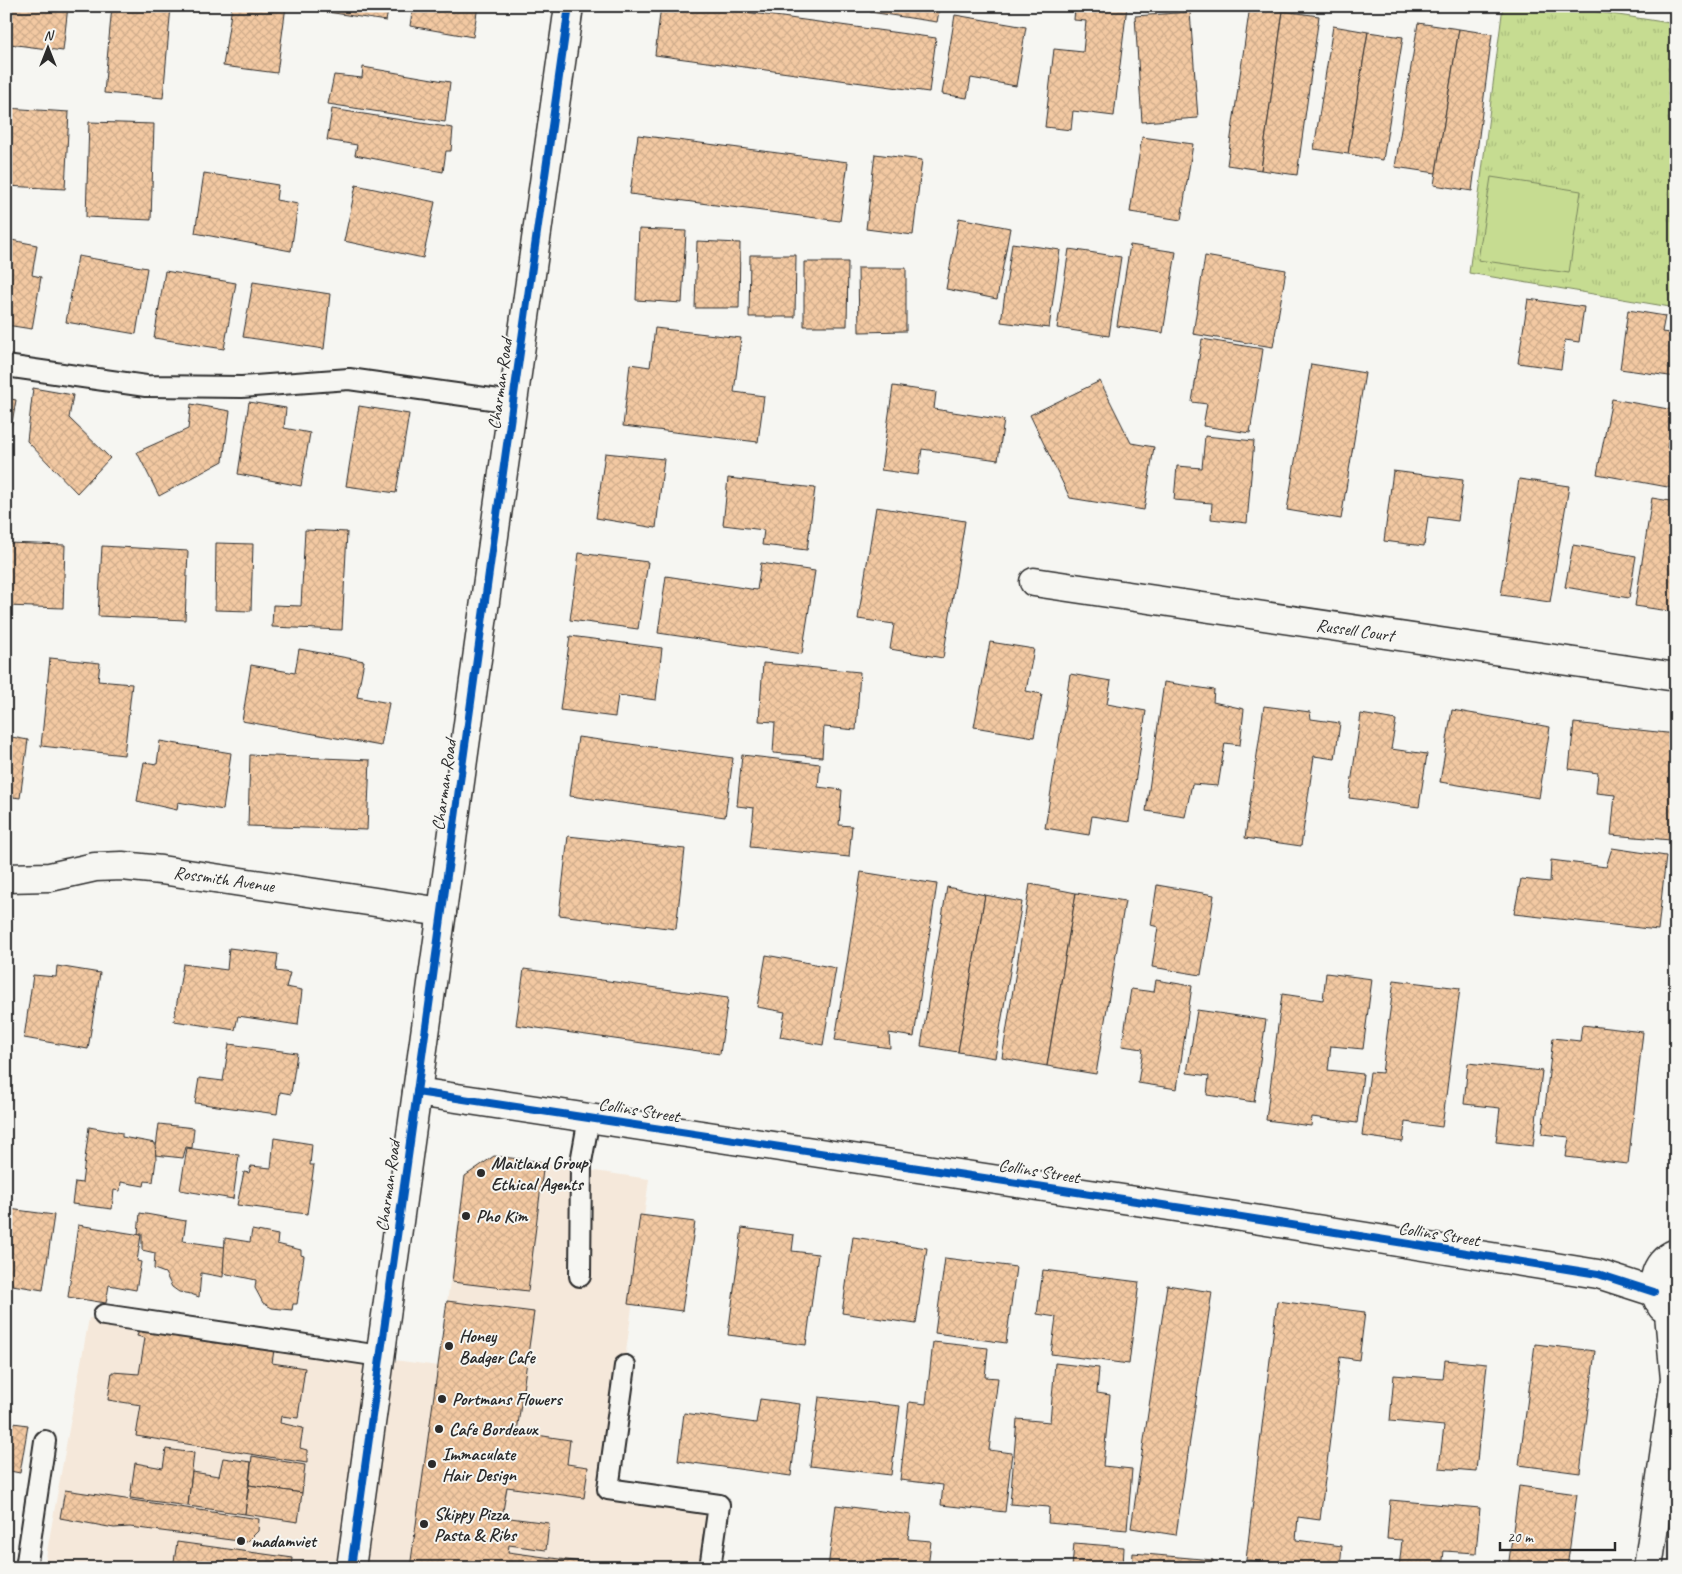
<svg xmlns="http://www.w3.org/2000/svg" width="1682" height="1574" font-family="Caveat,sans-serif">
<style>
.built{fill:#f5e8da}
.park{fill:url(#park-tufts);stroke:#78845e}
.garden{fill:#c6dc91;stroke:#78845e}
.building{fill:url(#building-cross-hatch);stroke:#2b2b2b}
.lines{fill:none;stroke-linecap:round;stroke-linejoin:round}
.service-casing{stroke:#2b2b2b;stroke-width:24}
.minor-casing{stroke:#2b2b2b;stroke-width:31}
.secondary-casing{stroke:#2b2b2b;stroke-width:31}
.service{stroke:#f6f6f2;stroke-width:20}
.minor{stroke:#f6f6f2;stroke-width:28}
.secondary{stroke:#f6f6f2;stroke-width:28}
.cycleway-casing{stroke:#f6f6f2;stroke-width:11}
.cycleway{stroke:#0057b8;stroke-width:8}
.poi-dot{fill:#2b2b2b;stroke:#f6f6f2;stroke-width:2}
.labels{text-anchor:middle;stroke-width:4;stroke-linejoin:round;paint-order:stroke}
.street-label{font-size:18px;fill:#2b2b2b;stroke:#f6f6f2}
.poi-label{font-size:18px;font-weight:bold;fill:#2b2b2b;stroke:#f6f6f2;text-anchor:start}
</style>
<defs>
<pattern id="park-tufts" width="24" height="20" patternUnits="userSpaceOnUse" patternTransform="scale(1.25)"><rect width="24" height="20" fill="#c6dc91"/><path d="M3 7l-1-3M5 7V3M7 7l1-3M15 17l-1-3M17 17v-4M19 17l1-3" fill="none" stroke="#aabd7d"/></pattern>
<pattern id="building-cross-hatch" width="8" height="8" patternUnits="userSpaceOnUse" patternTransform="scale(1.25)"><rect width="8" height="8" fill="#f3c9a2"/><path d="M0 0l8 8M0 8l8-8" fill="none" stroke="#d0ad8c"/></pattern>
</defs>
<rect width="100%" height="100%" fill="#f6f6f2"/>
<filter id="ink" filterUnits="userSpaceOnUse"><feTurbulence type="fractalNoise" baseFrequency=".02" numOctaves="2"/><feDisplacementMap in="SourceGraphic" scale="10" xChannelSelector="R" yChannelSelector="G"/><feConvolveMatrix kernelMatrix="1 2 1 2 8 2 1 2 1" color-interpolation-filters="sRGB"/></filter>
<g filter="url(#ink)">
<!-- built -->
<path class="built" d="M494,1156L649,1179L608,1488L719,1505L710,1568H44L89,1318L438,1366L465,1176Z"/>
<!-- park -->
<path class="park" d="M1503,6H1560L1676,24V308L1469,273Z"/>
<!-- garden -->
<path class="garden" d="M1491,177L1581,191L1569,273L1478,260Z"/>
<!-- building -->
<g class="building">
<path d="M13,6H68L63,51L9,44Z"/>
<path d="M112,6H171L163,98L104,93Z"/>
<path d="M232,6H286L277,73L223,66Z"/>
<path d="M321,6H389L386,21L321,11Z"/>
<path d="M413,6H478L473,37L410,26Z"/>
<path d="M661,6H701L936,38L929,92L655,55Z"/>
<path d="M871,6H940L937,22L870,12Z"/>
<path d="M1075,6H1127L1114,116L1073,111L1071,130L1045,127L1054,49L1083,52L1086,21L1074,20Z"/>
<path d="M1250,6L1283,11L1261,170L1227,165Z"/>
<path d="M1283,11L1319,16L1297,175L1261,170Z"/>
<path d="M1190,12L1198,118L1142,122L1135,16Z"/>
<path d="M955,15L1026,27L1016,86L971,78L967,98L942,94Z"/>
<path d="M1418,23L1459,29L1436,173L1395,167Z"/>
<path d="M1333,26L1368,32L1348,154L1314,149Z"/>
<path d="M1459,29L1492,34L1472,191L1434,185Z"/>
<path d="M1368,32L1403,37L1383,160L1348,154Z"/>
<path d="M363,67L450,82L445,122L328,104L334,75L362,78Z"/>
<path d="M6,108L69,112L65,189L6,186Z"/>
<path d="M332,109L453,128L451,151H446L443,172L355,155L357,145L327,140Z"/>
<path d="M89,122L154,124L151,220L86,217Z"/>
<path d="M638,135L848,162L840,221L630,194Z"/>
<path d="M1142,137L1193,144L1181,220L1130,212Z"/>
<path d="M875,154L922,160L913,235L866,229Z"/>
<path d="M204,173L278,185L276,200L298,204L291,251L195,233Z"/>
<path d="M356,185L435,202L423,258L344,241Z"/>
<path d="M959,218L1010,228L997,299L946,289Z"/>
<path d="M639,229L686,231L682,303L636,300Z"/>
<path d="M6,239L37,245L32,275L41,277L32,329L6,325Z"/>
<path d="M697,241L740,243L739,308H695Z"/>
<path d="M1012,243L1060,250L1049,328L1001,322Z"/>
<path d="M1130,245L1176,252L1163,333L1117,326Z"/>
<path d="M1069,249L1121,257L1109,336L1057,328Z"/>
<path d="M750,255H796L795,317H749Z"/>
<path d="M78,256L147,268L136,334L66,322Z"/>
<path d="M1205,256L1286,270L1273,347L1193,334Z"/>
<path d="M804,262H848L847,326H804Z"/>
<path d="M858,268H906V331L859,332Z"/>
<path d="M165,271L236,283L224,349L154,338Z"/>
<path d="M253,282L330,294L324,349L243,337Z"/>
<path d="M1528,299L1584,307L1579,342L1565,340L1561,369L1518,363Z"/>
<path d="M1628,310L1665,316L1662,332L1676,334V377L1620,369Z"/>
<path d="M655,328L741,338L734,392L764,396L758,442L623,426L630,364L650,367Z"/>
<path d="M1202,339L1263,349L1250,433L1203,426L1207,404L1192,402Z"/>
<path d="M1311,364L1365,373L1341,519L1287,510Z"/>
<path d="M1100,381L1131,443L1154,447L1144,510L1070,498L1030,415Z"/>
<path d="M893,386L936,392L934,409L1004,420L998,460L922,449L918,475L881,470Z"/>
<path d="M33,388L73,395L69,418L110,458L77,493L27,441Z"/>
<path d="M6,398L16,400L6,457Z"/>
<path d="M1612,399L1674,410L1667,448L1676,450V473L1673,488L1597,474Z"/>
<path d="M249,402L286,408L284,428L310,433L301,486L238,474Z"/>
<path d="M191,404L230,411L223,461L159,496L137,452L188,429Z"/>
<path d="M359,406L409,414L396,493L346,486Z"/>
<path d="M1205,436L1254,441L1247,523L1211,519L1212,503L1174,500L1177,466L1202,468Z"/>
<path d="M605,453L664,459L656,528L596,518Z"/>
<path d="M1393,471L1463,480L1458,521L1428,517L1424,546L1384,541Z"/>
<path d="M728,478L815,488L807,550L762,545L764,530L723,525Z"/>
<path d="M1519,479L1569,486L1550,602L1501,595Z"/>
<path d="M1652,498L1676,502V612L1635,606Z"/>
<path d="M876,507L965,521L943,658L890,649L894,624L858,619Z"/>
<path d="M305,530L347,532L342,630L272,627L273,605L301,606Z"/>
<path d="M6,543L65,545L63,608L6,606Z"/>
<path d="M216,543L253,544L251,611L215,610Z"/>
<path d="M1573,545L1636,556L1629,598L1565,587Z"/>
<path d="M102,546L188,551L185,620L98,616Z"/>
<path d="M579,553L648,562L638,629L570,620Z"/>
<path d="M761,563L815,571L802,654L658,633L666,576L757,590Z"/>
<path d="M570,636L662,648L656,700L618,695L615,717L560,710Z"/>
<path d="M990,642L1034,649L1026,691L1042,694L1034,737L974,727Z"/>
<path d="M299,649L364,661L357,697L389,703L381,746L242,721L251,665L295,673Z"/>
<path d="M50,658L100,663L98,681L132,684L124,755L41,746Z"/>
<path d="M763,663L860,672L856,730L824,727L822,757L773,753L775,722L759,721Z"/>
<path d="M1070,674L1111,681L1107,704L1146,711L1129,822L1092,816L1089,835L1045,828Z"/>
<path d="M1164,682L1214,690L1213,702L1244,709L1240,745L1225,743L1218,786L1192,784L1185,817L1146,811Z"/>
<path d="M1264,706L1310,712L1311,719L1340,723L1335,759L1314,756L1301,846L1245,838Z"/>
<path d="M1452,710L1550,727L1539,798L1440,782Z"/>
<path d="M1361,714L1396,720L1391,749L1427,754L1419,807L1349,798Z"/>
<path d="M1574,723L1676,734V797L1671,840L1611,835L1615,795L1596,793L1598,773L1569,769Z"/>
<path d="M6,736L28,740L20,798L6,796Z"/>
<path d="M578,737L733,758L725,817L570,796Z"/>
<path d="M160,741L231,753L223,810L178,802L177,810L137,801L144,762L157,764Z"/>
<path d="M250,755L370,760L367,830L248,826Z"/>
<path d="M742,755L820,764L818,787L842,790L839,825L852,826L849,857L750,847L754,808L737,806Z"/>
<path d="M568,836L685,849L676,929L559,915Z"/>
<path d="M1612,848L1666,856L1658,930L1514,914L1521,879L1550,882L1551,860L1606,867Z"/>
<path d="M861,872L937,884L914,1037L889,1033L890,1048L835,1040Z"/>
<path d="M1030,884L1076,893L1047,1066L1002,1058Z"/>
<path d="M1157,885L1214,895L1201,975L1152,967L1158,927L1151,925Z"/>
<path d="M947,887L985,895L958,1052L921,1046Z"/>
<path d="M1076,893L1125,901L1096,1074L1047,1066Z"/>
<path d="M985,895L1022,902L995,1058L958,1052Z"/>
<path d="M229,948L278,954L276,971L290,973L286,987L302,990L298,1025L238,1016L235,1030L174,1021L183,964L227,970Z"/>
<path d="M766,955L836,968L823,1045L780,1037L785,1012L757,1007Z"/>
<path d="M57,966L100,973L88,1049L24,1038L33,975L56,977Z"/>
<path d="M524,969L728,998L720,1054L516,1025Z"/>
<path d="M1326,973L1372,979L1363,1049L1331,1046L1328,1070L1363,1074L1357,1123L1312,1117L1311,1126L1266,1120L1282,994L1323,1000Z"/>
<path d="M1156,980L1192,986L1177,1089L1138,1083L1143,1049L1122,1046L1131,989L1154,992Z"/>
<path d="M1394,980L1460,988L1442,1127L1405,1122L1403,1142L1362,1136L1370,1072L1382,1073Z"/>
<path d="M1197,1010L1266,1020L1254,1102L1207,1095L1209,1076L1187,1073Z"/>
<path d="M1582,1025L1643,1032L1628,1164L1566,1157L1569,1137L1542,1134L1553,1038L1580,1041Z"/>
<path d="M229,1044L297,1053L291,1094L280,1092L277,1114L195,1103L199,1078L223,1081Z"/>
<path d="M1468,1063L1542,1071L1533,1146L1496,1142L1500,1108L1464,1104Z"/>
<path d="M159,1124L194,1128L192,1148L186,1147L183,1158L155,1155Z"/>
<path d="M89,1127L122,1133V1137L155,1143L156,1160L153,1182L145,1181L144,1186L121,1182L120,1191L114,1190L112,1209L72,1204L75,1182L82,1183Z"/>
<path d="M274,1138L312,1144L310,1165H314L307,1214L237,1205L244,1172L249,1173L251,1166L271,1168Z"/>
<path d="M187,1148L239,1155L233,1199L180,1190Z"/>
<path d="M494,1156L544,1162L528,1291L452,1282L465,1176Z"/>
<path d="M9,1209L54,1215L43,1290L6,1284V1223Z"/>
<path d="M140,1213L186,1221L183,1241L225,1247L223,1277L201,1273L199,1297L191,1294L179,1292L172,1287L165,1273L154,1269L155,1253L142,1250V1234H138Z"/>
<path d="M640,1215L695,1222L682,1311L628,1304Z"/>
<path d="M78,1225L141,1235L137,1261L141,1262L136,1290L109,1285L106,1303L68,1297Z"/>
<path d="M742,1228L794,1235L792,1251L818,1254L806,1345L728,1335Z"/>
<path d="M252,1230L278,1235L277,1244L301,1250V1255L304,1256L297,1304H293L292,1310L272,1308L263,1303L255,1288L256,1280L223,1273L225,1238L250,1242Z"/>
<path d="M853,1237L927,1248L916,1324L842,1313Z"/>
<path d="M945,1258L1016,1267L1006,1343L935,1333Z"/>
<path d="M1043,1270L1139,1282L1129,1364L1051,1354L1056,1317L1037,1314Z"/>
<path d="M1167,1285L1212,1292L1176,1535L1131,1528Z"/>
<path d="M447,1301L534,1312L517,1432L570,1440L567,1464L588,1467L584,1498L507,1487L502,1517L549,1523L546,1550L509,1545L508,1552L603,1565V1568H410Z"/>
<path d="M1277,1301L1365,1312L1359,1360L1340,1357L1320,1520L1298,1517L1296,1540L1342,1546L1340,1568H1312L1246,1560Z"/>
<path d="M139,1329L274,1350L272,1363L305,1368L298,1418L281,1416L280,1423L303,1428L300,1448L307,1450V1463L136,1436L141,1405L108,1400L112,1372L139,1374L145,1338L137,1336Z"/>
<path d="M933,1342L988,1348L985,1377L998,1378L989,1450L1012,1453L1005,1512L941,1505L943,1485L900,1480L909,1402L926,1404Z"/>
<path d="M1535,1344L1595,1351L1580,1473L1519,1465Z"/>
<path d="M1445,1360L1487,1364L1476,1471L1439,1468L1444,1426L1390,1421L1394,1375L1443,1379Z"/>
<path d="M1055,1363L1099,1368L1097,1393L1110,1395L1103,1466L1132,1469L1127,1530L1048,1523L1049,1507L1010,1504L1017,1419L1050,1422Z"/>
<path d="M819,1397L900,1406L891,1475L810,1466Z"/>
<path d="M760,1399L800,1404L791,1476L678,1461L684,1413L756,1423Z"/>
<path d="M6,1422L28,1425L20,1473L10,1471L9,1478L6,1477Z"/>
<path d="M166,1449L194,1453L188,1506L130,1498L135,1463L163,1468Z"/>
<path d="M252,1456L305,1465L302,1493L249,1485Z"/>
<path d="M223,1458L251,1462L245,1514L188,1506L192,1472L219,1476Z"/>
<path d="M249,1485L302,1493L298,1522L245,1514Z"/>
<path d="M1519,1486L1577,1494L1567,1568H1508Z"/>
<path d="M65,1490L259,1519L258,1531L247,1542L130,1527L114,1528L60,1518Z"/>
<path d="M1390,1500L1480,1508L1476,1553L1444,1551L1442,1568H1399L1402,1540L1387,1539Z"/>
<path d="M836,1505L911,1515L908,1539L931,1541L928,1568H828Z"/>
<path d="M177,1542L293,1558L292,1568H173Z"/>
<path d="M1074,1543L1124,1547L1123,1568H1072Z"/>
<path d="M1133,1553L1213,1560V1568H1132Z"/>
<path d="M1481,1564L1507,1568H1480Z"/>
</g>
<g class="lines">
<!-- service casing -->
<g class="service-casing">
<g id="service">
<path d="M6,366L146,386L242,387L349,379L513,402"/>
<path d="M580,1276L581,1162L589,1118"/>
<path d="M104,1315L380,1356"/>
<path d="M625,1366L608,1489L719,1505L710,1568"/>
<path d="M26,1568L45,1441"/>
</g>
</g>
<!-- minor casing -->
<g class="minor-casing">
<g id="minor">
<path d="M1034,582L1676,677"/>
<path d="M6,878L50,877L95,867L122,866L161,870L442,912"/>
<path d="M417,1092L1235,1216L1598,1274L1654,1292"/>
<path d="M1662,1307C1649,1288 1653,1262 1676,1253"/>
<path d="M1648,1568L1675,1379L1669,1314"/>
</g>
</g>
<!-- secondary casing -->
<g class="secondary-casing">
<path id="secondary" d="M351,1568L495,529L569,6"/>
</g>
<!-- service -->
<use href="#service" class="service"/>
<!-- minor -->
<use href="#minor" class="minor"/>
<!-- secondary -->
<use href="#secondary" class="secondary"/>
<!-- cycleway casing -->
<g class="cycleway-casing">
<g id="cycleway">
<path d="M417,1092L1235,1216L1598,1274L1654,1292"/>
<path d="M351,1568L495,529L569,6"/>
</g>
</g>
<!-- cycleway -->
<use href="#cycleway" class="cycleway"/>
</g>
</g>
<!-- markers -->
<g class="poi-dot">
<circle cx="481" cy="1173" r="5"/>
<circle cx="466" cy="1216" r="5"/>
<circle cx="449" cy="1346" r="5"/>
<circle cx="442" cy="1399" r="5"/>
<circle cx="439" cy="1429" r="5"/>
<circle cx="432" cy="1464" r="5"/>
<circle cx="424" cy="1524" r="5"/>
<circle cx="241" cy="1541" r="5"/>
</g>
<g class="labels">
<!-- street labels -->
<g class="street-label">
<text transform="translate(500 384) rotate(-82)" y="6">Charman Road</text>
<text transform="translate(1355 630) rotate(8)" y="6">Russell Court</text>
<text transform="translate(444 785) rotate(-82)" y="6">Charman Road</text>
<text transform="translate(224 879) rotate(8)" y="6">Rossmith Avenue</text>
<text transform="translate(639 1110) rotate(9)" y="6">Collins Street</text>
<text transform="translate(1039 1171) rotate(9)" y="6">Collins Street</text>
<text transform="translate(388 1186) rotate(-82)" y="6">Charman Road</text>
<text transform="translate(1439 1234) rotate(9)" y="6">Collins Street</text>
</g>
<!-- poi labels -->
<g class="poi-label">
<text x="491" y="1169">Maitland Group<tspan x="491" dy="21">Ethical Agents</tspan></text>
<text x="476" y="1222">Pho Kim</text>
<text x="459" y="1342">Honey<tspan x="459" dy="21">Badger Cafe</tspan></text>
<text x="452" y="1405">Portmans Flowers</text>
<text x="449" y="1435">Cafe Bordeaux</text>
<text x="442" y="1460">Immaculate<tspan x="442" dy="21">Hair Design</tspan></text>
<text x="434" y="1520">Skippy Pizza<tspan x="434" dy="21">Pasta &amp; Ribs</tspan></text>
<text x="251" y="1547">madamviet</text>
</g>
</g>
<!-- margin -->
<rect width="1682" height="1574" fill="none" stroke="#f6f6f2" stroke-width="25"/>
<rect x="12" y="12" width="1657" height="1549" fill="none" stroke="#2b2b2b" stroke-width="2" filter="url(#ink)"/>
<!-- north arrow -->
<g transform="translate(48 48)" stroke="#f6f6f2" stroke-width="4" paint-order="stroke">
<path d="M0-4L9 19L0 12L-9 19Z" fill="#2b2b2b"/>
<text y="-8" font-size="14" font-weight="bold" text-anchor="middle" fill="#2b2b2b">N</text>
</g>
<!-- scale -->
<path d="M1500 1542v8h115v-8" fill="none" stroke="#2b2b2b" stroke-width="2.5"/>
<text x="1507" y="1542" font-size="15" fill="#2b2b2b" stroke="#f6f6f2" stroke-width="4" paint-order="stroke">20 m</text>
</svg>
